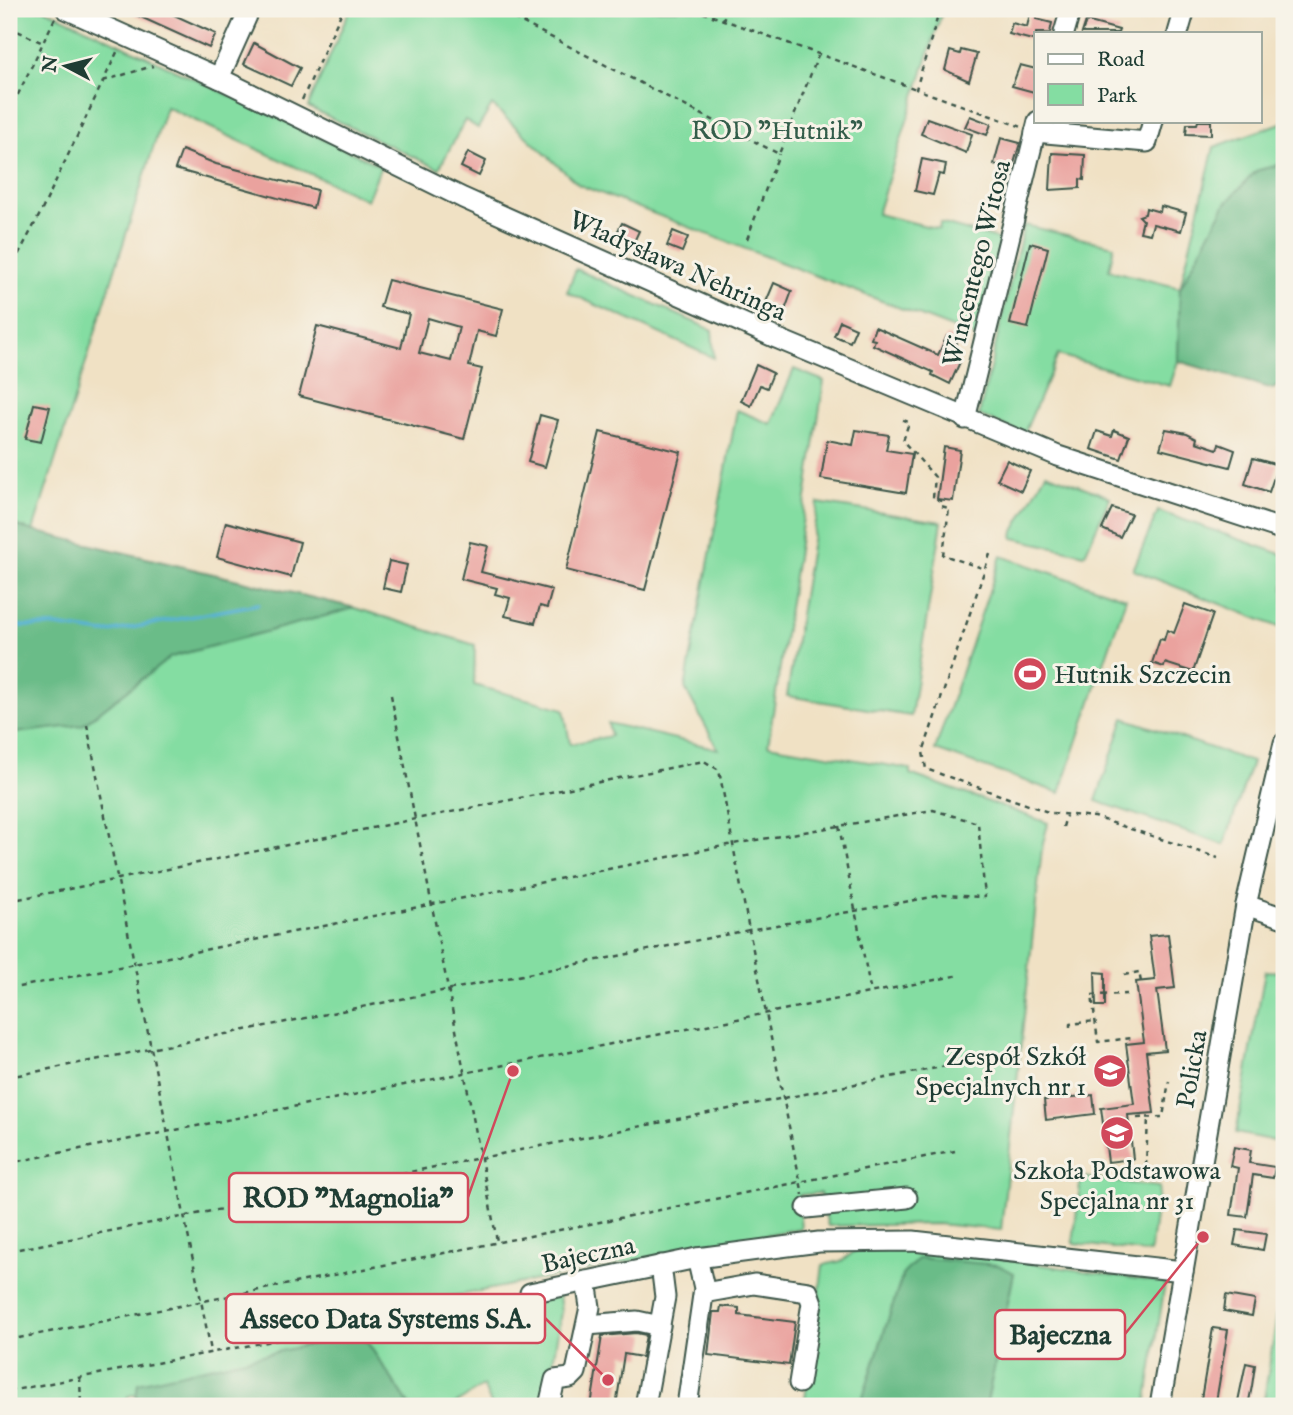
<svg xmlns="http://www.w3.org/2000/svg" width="1293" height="1415" font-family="'IM FELL English',serif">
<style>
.green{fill:#84dda2;stroke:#528d6b;stroke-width:2}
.forest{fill:#6bbc88;stroke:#457c5e;stroke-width:2}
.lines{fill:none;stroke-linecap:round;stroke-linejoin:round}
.stream{stroke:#58b2d6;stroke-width:3.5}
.building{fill:#eaa29e;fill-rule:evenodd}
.minor-casing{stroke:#3e564a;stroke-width:23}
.path{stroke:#3e564a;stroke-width:2.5;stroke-dasharray:5 5;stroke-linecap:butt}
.minor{stroke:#fff;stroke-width:19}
.labels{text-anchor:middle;stroke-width:6;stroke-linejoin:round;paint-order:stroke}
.park-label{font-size:26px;fill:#335d4a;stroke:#f7f3e8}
.street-label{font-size:26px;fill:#1f3d34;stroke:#f7f3e8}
.poi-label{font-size:26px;fill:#1f3d34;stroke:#f7f3e8;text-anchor:start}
.leader{fill:none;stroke:#d1495b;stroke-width:2.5}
.callout-dot{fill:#d1495b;stroke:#f7f3e8;stroke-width:2.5}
.callout{fill:#f7f3e8;stroke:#d1495b;stroke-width:2.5}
.callout-label{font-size:28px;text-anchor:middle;font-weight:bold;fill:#1f3d34}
</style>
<rect width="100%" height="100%" fill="#f7f3e8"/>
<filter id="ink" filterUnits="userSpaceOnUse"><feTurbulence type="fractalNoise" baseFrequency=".0143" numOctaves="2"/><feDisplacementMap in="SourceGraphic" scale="14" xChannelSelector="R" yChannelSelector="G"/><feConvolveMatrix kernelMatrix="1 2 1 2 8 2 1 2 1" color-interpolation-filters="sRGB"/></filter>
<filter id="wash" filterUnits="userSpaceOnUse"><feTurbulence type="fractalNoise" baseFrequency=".00686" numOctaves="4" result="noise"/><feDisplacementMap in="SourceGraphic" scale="28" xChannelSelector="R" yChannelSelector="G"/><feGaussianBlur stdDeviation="1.57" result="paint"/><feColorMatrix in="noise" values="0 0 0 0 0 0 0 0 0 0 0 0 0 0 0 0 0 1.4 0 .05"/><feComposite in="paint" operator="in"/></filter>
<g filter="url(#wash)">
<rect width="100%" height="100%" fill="#f0e1c4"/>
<!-- green -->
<g class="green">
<path d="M9,9H45L381,166L367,200L166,107L33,531L355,608L475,645L474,685L564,709L570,744L611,736L608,723L718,749L685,688L737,410L771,424L794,369L824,381L768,745L910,769V774L1048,823L1042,848L1001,1230L937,1224L828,1226L820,1193L798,1195L801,1228L353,1316L352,1343L300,1359L128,1396L127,1401L104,1406H9V704L54,726L82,725L170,657L346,610L9,656Z"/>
<path d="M350,9H943L877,214L939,229L940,223L1001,240L978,338L579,185L492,105L478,128L465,120L439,169L308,107Z"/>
<path d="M1284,122V163L1256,171L1180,288L1178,361L1170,386L1058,355L1024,434L979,415L1024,225L1114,246L1109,270L1180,288L1214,147Z"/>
<path d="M576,269L712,330L714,358L567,292Z"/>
<path d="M1046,473L1110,497L1085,554L1013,538L1014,531Z"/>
<path d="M818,503L942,522L911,716L787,696Z"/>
<path d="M1158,511L1284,555V629L1133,570Z"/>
<path d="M1001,556L1126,598L1060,793L935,750Z"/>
<path d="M1124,718L1252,762L1224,845L1096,801Z"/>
<path d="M1265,971L1284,972V1143L1236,1133Z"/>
<path d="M1081,1177L1159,1187L1150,1253L1073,1243Z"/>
<path d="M856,1250H941L1165,1283L1146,1406H986L1014,1273L903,1274L860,1406H804L823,1265L842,1261Z"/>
<path d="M1284,1270V1406H1263Z"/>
<path d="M559,1295L561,1312L546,1406H492L483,1386L452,1406H410L361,1333Z"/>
</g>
<!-- forest -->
<g class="forest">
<path d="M1284,163V382L1273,389L1178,361L1180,288L1226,203L1256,171Z"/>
<path d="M9,523L33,531L355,608L171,657L82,725L16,733L9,704Z"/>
<path d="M919,1258L998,1265L1014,1273L986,1406H860L903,1274Z"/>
<path d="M361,1333L410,1406H135L138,1383Z"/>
</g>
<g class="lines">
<!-- stream -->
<path class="stream" d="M9,626H56L104,633L258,604"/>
</g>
<g id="blocks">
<!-- building -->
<g class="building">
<path d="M123,9H161L216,34L209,48Z"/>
<path d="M1031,9H1036V19L1052,23L1050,33H1036V41L1009,34L1012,23L1027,27Z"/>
<path d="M1086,21L1119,30L1118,33H1082Z"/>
<path d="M254,43L300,68L291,86L244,64Z"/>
<path d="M961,50L977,54L969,81L945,70L950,51L960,54Z"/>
<path d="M1020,65L1036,69L1034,92L1012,86Z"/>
<path d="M970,116L991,124L987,135L965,127Z"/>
<path d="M927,118L972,134L966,153L921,134Z"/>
<path d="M1198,121H1211V135L1186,134L1187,124H1197Z"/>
<path d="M1001,138L1020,143L1012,170L994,164Z"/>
<path d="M182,150L216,164L317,190L313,208L175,169Z"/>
<path d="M468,152L486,161L479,176L461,167Z"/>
<path d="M1052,153L1085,155L1084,180L1080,179V188L1050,190Z"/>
<path d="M922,159L946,164L944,175L939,174L933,195L915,191Z"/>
<path d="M1161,206L1186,213L1181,231L1153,224L1150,234L1140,232L1143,220L1139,216L1145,214L1146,208L1160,212Z"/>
<path d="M622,223L639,231L632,246L614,238Z"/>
<path d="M673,231L688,237L682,252L667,246Z"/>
<path d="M1030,243L1048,248L1028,328L1010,324Z"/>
<path d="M388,280L503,309L496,336L477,331L469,366L482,369L464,439L299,396L317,326L401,348L409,314L380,307ZM428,318L459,327L451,361L419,353Z"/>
<path d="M774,283L792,291L785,310L766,302Z"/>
<path d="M840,321L856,328L850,342L834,336Z"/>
<path d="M875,327L938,355L947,336L957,340L952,359L960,362L950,384L932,375L933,372L873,345L875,340L871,339Z"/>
<path d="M756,365L773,373L767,388L760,385L751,406L741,401Z"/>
<path d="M34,404L50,407L41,442L25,439Z"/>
<path d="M540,415L558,420L545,467L528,462Z"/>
<path d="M1166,429L1187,433L1197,438L1196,442L1217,449L1219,444L1235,450L1230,467L1160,449Z"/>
<path d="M856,430L889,435L886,450L912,454L906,493L821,479L827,440L853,445Z"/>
<path d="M1114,430L1129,436L1121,459L1091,449L1097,431L1112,436Z"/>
<path d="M600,432L681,452L645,590L566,570Z"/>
<path d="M944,447L960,450L953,501L937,499Z"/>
<path d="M1253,458L1278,465L1269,492L1245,484Z"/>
<path d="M1007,460L1030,471L1021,491L997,480Z"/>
<path d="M1112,508L1131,514L1120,537L1102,529Z"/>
<path d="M226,522L300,542L291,577L217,557Z"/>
<path d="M470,542L488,546L481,572L552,590L547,608L540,606L535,623L505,616L510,598L495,594L497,588L461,579Z"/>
<path d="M389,561L407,565L401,592L383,588Z"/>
<path d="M1185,604L1213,614L1193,672L1165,663L1164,667L1152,663L1160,639L1164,640L1167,630L1174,633Z"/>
<path d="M1168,934L1175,988L1157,990L1165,1050L1146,1052L1154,1113L1128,1115L1133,1159L1108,1162L1101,1108L1134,1104L1126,1044L1144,1042L1136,982L1155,980L1149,936Z"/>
<path d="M1095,972L1105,973V1006H1096Z"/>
<path d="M1093,1095L1095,1114L1046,1120L1044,1100Z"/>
<path d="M1234,1147L1251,1150L1249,1163L1275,1167L1273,1178L1253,1175L1247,1217L1231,1215L1238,1168L1230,1166Z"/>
<path d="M1237,1230L1266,1234L1263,1250L1234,1245Z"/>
<path d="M1226,1295L1255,1300L1252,1316L1224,1311Z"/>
<path d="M721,1306L739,1308V1315L795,1322L789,1365L708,1355L713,1312H720Z"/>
<path d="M1213,1328L1228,1330L1216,1402L1201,1399Z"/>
<path d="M636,1333L646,1335L642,1357L624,1354L616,1406H591L602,1336Z"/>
<path d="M1246,1363L1255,1365L1252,1386L1248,1406H1237Z"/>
</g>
</g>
</g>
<g filter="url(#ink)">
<use href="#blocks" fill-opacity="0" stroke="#3e564a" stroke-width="2"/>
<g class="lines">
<!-- minor casing -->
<g class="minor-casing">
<g id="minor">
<path d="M66,9L219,78L463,198L776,338L1058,456L1284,530"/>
<path d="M1064,33L1071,9"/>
<path d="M1178,33L1185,9"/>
<path d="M219,78L250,9"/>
<path d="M1035,132L1147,142L1153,121"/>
<path d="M965,419L1038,121"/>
<path d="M1246,905L1284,918"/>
<path d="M807,1208L907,1198"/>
<path d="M530,1293L697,1258L819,1242L913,1241L1183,1271"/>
<path d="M704,1293L754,1284L808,1292L812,1303L799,1383"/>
<path d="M587,1325L637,1321L660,1326"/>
<path d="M549,1406L555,1380L570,1378L576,1372L590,1307L586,1281"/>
<path d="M645,1406L665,1297L661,1265"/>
<path d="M687,1406L704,1288L697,1258"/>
<path d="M1160,1406L1246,905L1284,743"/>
</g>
</g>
<!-- path -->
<g class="path">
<path d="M496,9L779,154L818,56"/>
<path d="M693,9L916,89"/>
<path d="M940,9L916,89L1022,127"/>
<path d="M723,21L726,9"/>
<path d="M9,27L43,43"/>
<path d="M103,81L153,66"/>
<path d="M302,100L343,9"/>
<path d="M9,113L55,18"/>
<path d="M747,239L779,154"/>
<path d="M9,272L40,214L119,48"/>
<path d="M903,420L909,422L903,441L935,477L933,498L941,501V506L949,508L943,555L985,569"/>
<path d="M990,554L923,752L926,769L1051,813L1095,817L1218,858"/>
<path d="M391,695L497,1241"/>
<path d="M87,725L211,1351"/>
<path d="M1280,729L1284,710"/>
<path d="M839,826L871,993"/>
<path d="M1063,827L1066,816"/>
<path d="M9,901L704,761L719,770L749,930L9,1077"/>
<path d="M1124,975L1139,972L1141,982"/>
<path d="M9,989L733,844L933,810L978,823L985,897L943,895L749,930L803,1195"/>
<path d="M1127,994L1092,995L1098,1042L1132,1038"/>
<path d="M1070,1027V1024L1095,1021"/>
<path d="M1137,1118L1163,1117L1169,1081"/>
<path d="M9,1163L960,975"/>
<path d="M1146,1166L1148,1117"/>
<path d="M9,1251L992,1057"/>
<path d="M9,1340L955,1151"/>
<path d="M80,1377L81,1406"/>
<path d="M9,1391L514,1295"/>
</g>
<!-- minor -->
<use href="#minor" class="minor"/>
</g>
</g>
<!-- icons -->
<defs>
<g id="stadium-disc" transform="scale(1.75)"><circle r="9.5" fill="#d1495b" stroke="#f7f3e8"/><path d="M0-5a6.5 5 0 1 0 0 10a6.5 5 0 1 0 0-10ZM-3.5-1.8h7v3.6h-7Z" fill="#fff"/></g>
<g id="school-disc" transform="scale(1.75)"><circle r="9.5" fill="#d1495b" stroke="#f7f3e8"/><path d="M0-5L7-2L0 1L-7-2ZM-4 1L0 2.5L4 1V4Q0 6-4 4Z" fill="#fff"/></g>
</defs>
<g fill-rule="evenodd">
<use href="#stadium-disc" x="1030" y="674"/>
<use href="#school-disc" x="1110" y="1071"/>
<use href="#school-disc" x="1117" y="1133"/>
</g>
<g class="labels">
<!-- park labels -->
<g class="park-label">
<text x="777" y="139">ROD "Hutnik"</text>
</g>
<!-- street labels -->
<g class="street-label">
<text transform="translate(976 263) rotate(-76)" y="9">Wincentego Witosa</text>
<text transform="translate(678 265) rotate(24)" y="9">Władysława Nehringa</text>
<text transform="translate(1191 1069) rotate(-80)" y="9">Policka</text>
<text transform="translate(588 1254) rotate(-12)" y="9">Bajeczna</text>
</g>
<!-- poi labels -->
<g class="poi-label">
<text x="1054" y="683">Hutnik Szczecin</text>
<text x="1086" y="1065" text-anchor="end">Zespół Szkół<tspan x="1086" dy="30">Specjalnych nr 1</tspan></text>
<text x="1117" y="1179" text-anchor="middle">Szkoła Podstawowa<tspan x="1117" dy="30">Specjalna nr 31</tspan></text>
</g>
</g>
<!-- callouts -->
<path class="leader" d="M513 1071L468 1197M608 1380L545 1318M1203 1237L1125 1334"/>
<g class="callout-dot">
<circle cx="513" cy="1071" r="7"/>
<circle cx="608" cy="1380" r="7"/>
<circle cx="1203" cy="1237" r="7"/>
</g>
<g class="callout">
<rect x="229" y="1173" width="239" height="49" rx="7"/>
<rect x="226" y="1294" width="319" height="49" rx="7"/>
<rect x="995" y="1310" width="130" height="49" rx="7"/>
</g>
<g class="callout-label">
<text x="348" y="1207">ROD "Magnolia"</text>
<text x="386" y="1328">Asseco Data Systems S.A.</text>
<text x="1060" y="1344">Bajeczna</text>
</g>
<!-- margin -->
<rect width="1293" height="1415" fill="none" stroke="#f7f3e8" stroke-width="35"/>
<!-- legend -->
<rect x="1034" y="32" width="228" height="91" fill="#f7f3e8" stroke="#a1aaa0" stroke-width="2"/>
<rect x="1048" y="54" width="35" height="10" fill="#ffffff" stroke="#a1aaa0" stroke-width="2"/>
<text x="1097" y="66" font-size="21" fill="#1f3d34">Road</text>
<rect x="1048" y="84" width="35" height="21" fill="#84dda2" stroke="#a1aaa0" stroke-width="2"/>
<text x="1097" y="102" font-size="21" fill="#1f3d34">Park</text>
<!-- north arrow -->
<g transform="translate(66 66) rotate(277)" stroke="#f7f3e8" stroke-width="5" paint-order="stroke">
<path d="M0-5L12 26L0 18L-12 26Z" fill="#1f3d34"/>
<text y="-10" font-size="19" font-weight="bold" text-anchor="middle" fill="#1f3d34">N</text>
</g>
</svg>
